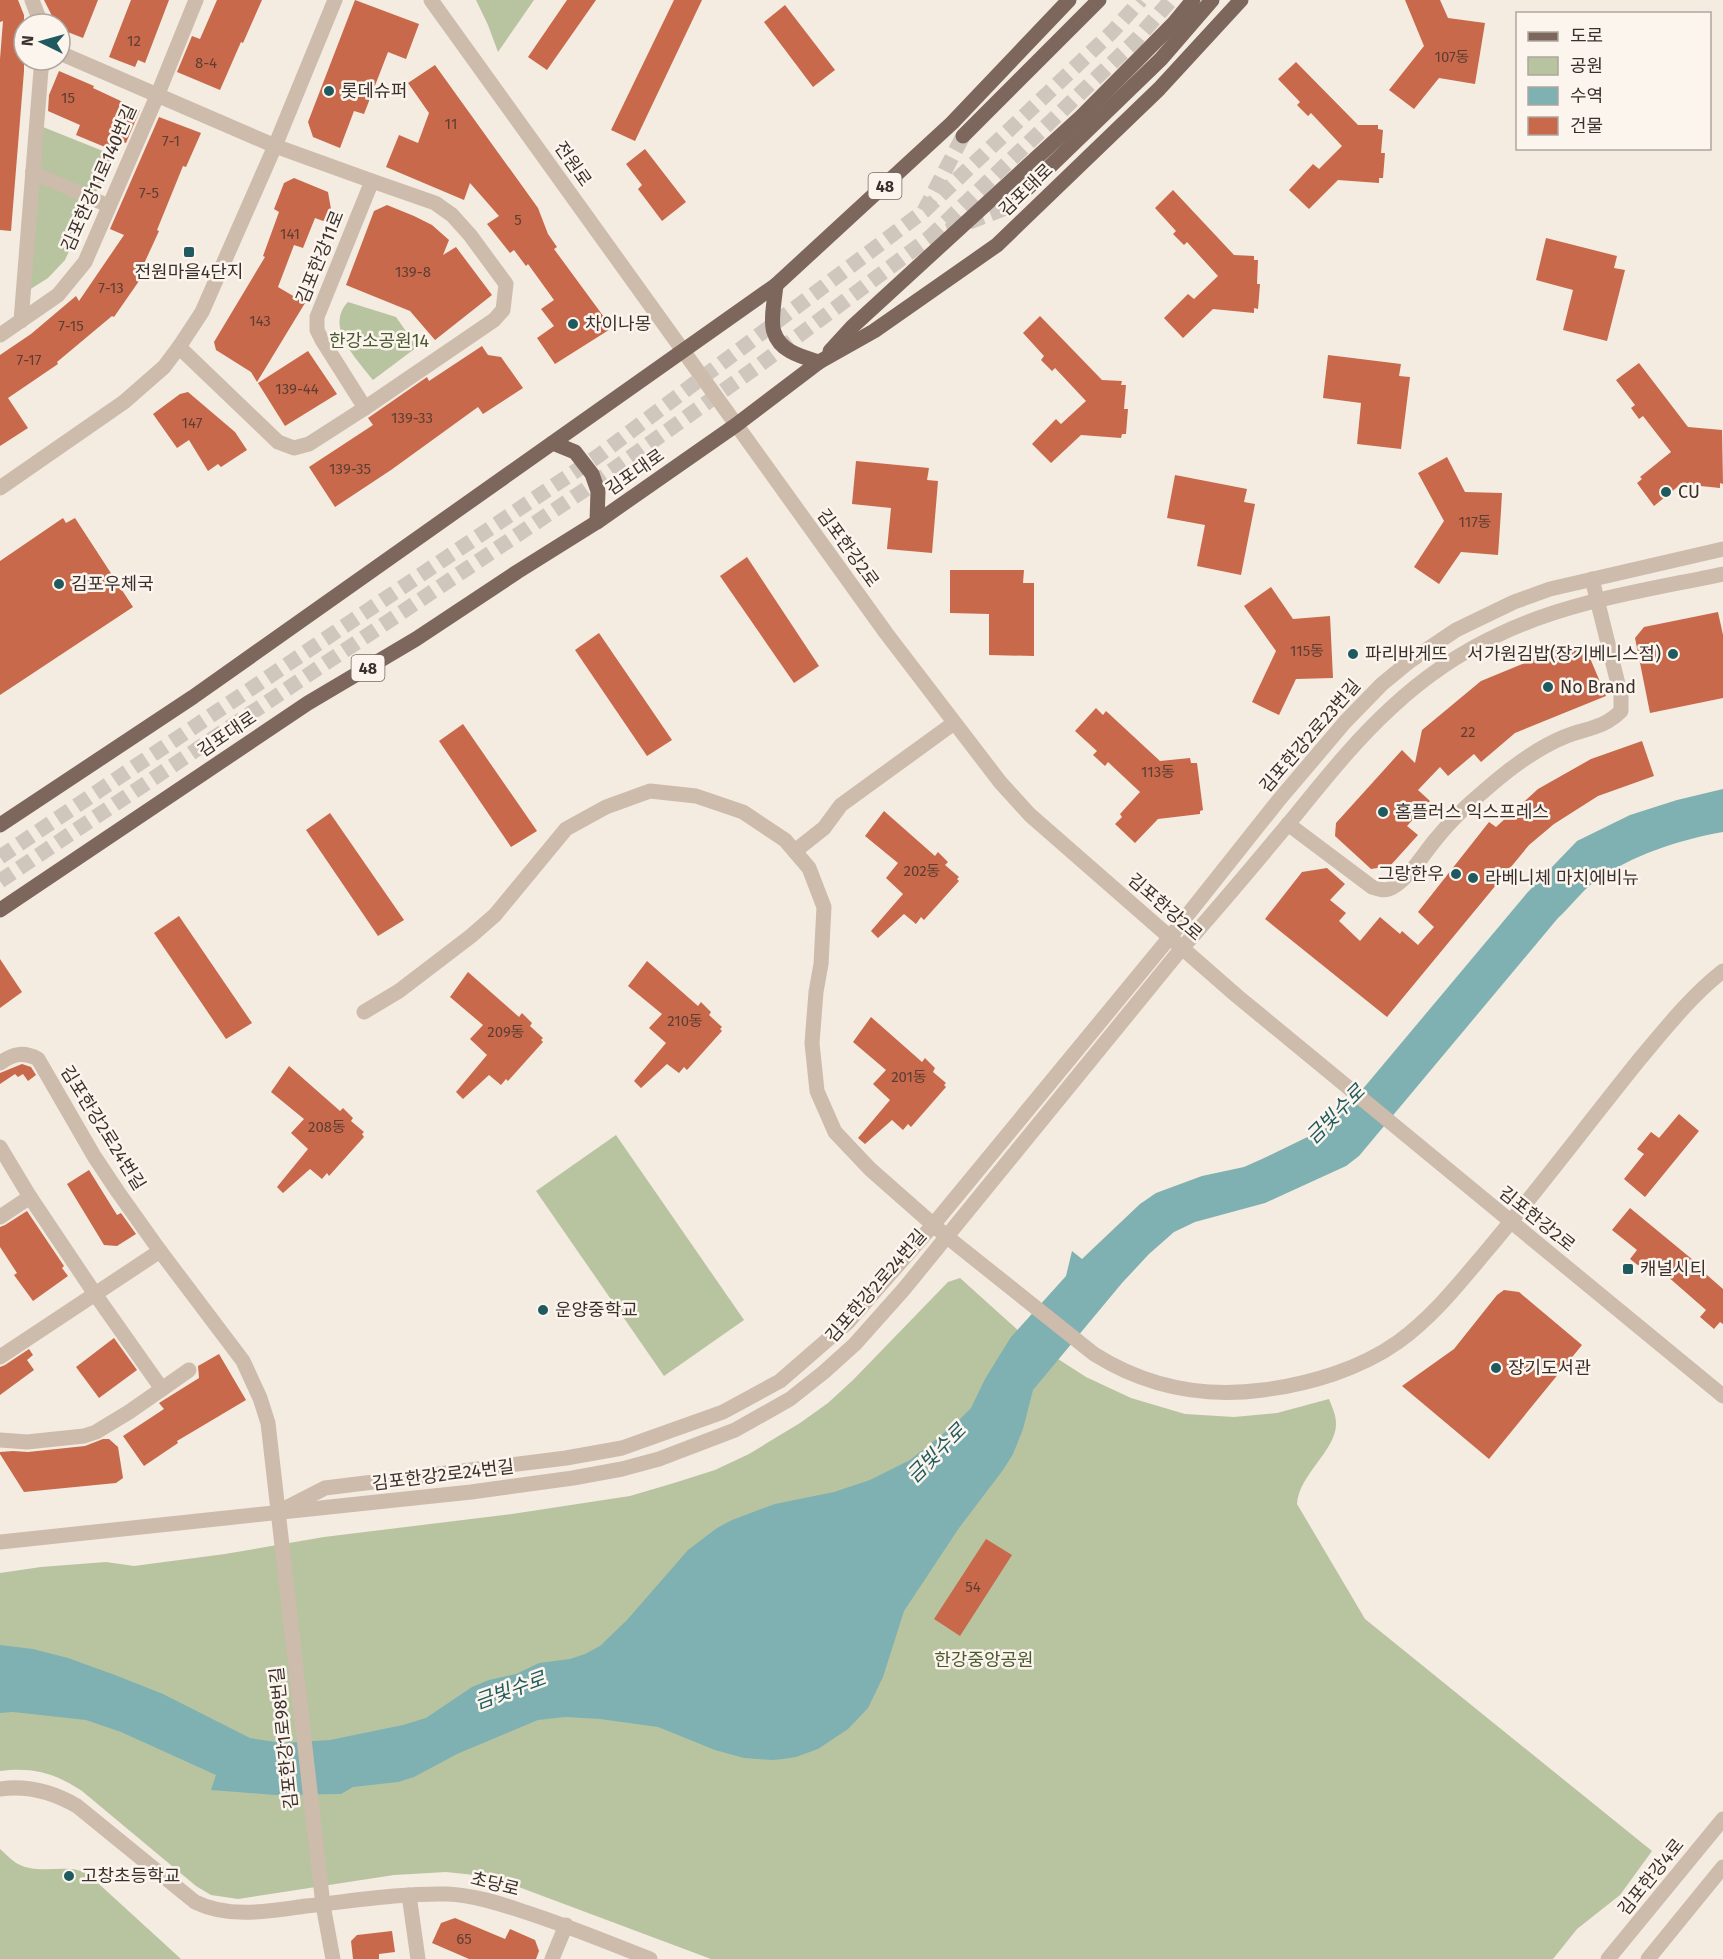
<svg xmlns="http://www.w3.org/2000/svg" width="1723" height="1959" font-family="'Fira Sans','Noto Sans KR',sans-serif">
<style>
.green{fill:#b8c4a0}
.water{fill:#7fb0b2}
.building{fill:#c8694b}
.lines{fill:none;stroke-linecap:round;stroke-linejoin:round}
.secondary-tunnel{stroke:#cfc6bd;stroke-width:15;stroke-dasharray:15 8;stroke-linecap:butt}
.primary-tunnel{stroke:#cfc6bd;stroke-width:15;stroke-dasharray:15 8;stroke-linecap:butt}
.pedestrian{stroke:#cdbbac;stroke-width:14}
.minor{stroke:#cdbbac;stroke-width:15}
.tertiary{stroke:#cdbbac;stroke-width:15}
.primary{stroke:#7d675c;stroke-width:15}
.poi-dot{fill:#1f5a5e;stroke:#fbf5ee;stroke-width:2}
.labels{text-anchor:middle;stroke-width:5;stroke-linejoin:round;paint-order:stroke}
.number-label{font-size:15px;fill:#5e3e33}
.shield{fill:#fbf5ee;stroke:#756b66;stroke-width:1.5}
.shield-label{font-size:16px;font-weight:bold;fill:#3b302b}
.poi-label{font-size:18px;fill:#3b302b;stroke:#fbf5ee;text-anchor:start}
.street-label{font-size:18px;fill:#3b302b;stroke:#fbf5ee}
.park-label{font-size:18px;fill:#4a5a2e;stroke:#fbf5ee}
.water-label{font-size:20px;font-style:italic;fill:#1f5a5e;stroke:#fbf5ee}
</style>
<rect width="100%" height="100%" fill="#f4ebe1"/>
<!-- green -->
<g class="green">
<path d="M476,0H534L498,52L488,25Z"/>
<path d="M43,127L113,155L65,260L48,278L29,290Z"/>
<path d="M348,302L396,317L417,347L373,380C357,359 324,327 348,302Z"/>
<path d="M616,1135L744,1320L664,1376L536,1191Z"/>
<path d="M960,1278L1030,1341L1086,1377L1131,1398L1185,1414L1234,1417L1277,1413L1329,1399C1332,1407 1336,1415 1336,1423C1337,1450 1299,1474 1297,1504L1365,1619L1652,1851L1620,1895L1577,1929L1553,1959H711L516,1886L484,1876L446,1872L394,1875L238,1899L211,1895L196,1886L82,1791C55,1773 33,1767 0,1771V1573L41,1567L106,1562L134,1566L225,1554L324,1537L512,1514L630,1496L674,1483L715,1470L749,1454L800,1423L828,1403L853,1380L948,1282Z"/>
<path d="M0,1849C6,1854 12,1861 18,1864C41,1876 67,1862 88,1874L181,1959H0Z"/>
</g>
<!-- water -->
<path class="water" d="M1723,789V832C1678,840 1632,855 1594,882C1581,892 1570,907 1558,918L1359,1156L1346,1166L1265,1203L1195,1222L1174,1232L1149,1254L1122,1283L1033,1390L1023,1429L1013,1454L1003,1470L959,1528L904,1611L883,1677L868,1708L848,1729L818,1749L796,1757L783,1759L773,1760L744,1758L715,1750L658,1727L600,1719L565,1717L538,1720L457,1754L414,1777L398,1782L353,1787L341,1794L275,1795L211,1790L216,1775L121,1732L86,1720L13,1712L0,1713V1645L33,1649L68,1658L115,1675L163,1694L250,1738L282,1743L330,1740L403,1725L426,1718L472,1687L489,1680L516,1674L539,1663L570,1659L585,1654L600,1646L627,1620L688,1550L717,1528L732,1520L775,1504L834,1492L870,1480L910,1460L955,1424L971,1408L985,1379L1011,1337L1066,1276L1072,1251L1082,1259L1140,1204L1156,1193L1202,1176L1244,1167L1262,1159L1326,1128L1346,1109L1527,893L1577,841L1630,815L1677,800Z"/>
<!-- building -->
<g class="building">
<path d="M0,0H18L24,15V71L11,231L0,230V59L3,21L0,22Z"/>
<path d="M44,0H98L83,38L60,29V24H56Z"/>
<path d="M131,0H169L145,63L138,60L135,67L109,57Z"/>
<path d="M217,0H262L243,43L241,42L220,90L177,72L192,36L200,39Z"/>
<path d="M355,0L419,24L406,59L388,52L364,114L354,111L340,148L313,137L308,122Z"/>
<path d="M567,0H596L547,70L528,57Z"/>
<path d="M674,0H702L635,141L611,130Z"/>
<path d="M1405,0H1440L1448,18L1485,23L1475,84L1439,78L1414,109L1389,90L1424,46Z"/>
<path d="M785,5L835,70L813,87L764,22Z"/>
<path d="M1296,62L1358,125H1378V129L1383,130L1381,153H1385L1383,178H1379V183L1338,180L1309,209L1289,190L1313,164L1319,169L1342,146L1311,113L1308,116L1297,105L1300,102L1278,79Z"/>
<path d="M435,65L538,208L548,234L557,247L554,249L612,328L555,364L537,338L554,326L541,309L554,300L528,264L526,266L514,250L510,253L487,224L499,216L470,183L464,200L386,167L399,135L418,143L429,113L408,83Z"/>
<path d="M59,71L94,86L93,88L140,110L126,143L116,139L112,150L76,135L80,125L48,111L49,95Z"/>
<path d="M159,117L201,133L186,167L183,166L157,230L159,231L137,279L139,281L114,317L112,316L57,362L58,364L8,398L28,428L0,446V355L31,334L76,296L79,301L124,235L110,229Z"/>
<path d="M645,149L686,202L662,221L638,189L642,185L626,164Z"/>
<path d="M294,178L328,192L331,209L326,222L315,218L303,248L294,245L278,287L305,303L257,382L251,372L216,350L214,342L265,257L263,256L279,212L274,209L284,183Z"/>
<path d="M1173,190L1234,255L1254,256V260H1258L1257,284H1260L1258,309L1254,308V313L1213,309L1183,338L1164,318L1188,294L1194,299L1218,276L1187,242L1184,245L1173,234L1176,231L1155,208Z"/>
<path d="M387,205L414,216L432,225L449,240L443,255L456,247L492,295L435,340L410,311L346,285L374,211Z"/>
<path d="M1546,238L1617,256L1614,268L1625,270L1607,341L1563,330L1573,290L1536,280Z"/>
<path d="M1040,316L1102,380L1122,381L1121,385H1126L1124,409H1128L1126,434H1122L1121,438L1081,435L1051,463L1032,444L1056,419L1061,424L1086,401L1055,368L1052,371L1041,360L1044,356L1023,333Z"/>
<path d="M482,346L488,355L501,357L523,388L483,414L478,407L391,470L335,507L309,467L373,425L368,418L427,377L429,381Z"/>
<path d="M308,351L337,394L285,426L258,383Z"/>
<path d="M1328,355L1401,364L1399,376L1410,377L1401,449L1357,444L1361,403L1323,398Z"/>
<path d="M1639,363L1688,427L1722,430L1723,484L1720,483V488L1681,484L1654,506L1637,483L1642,479L1640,477L1671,452L1643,416L1639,419L1631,408L1635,405L1616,380Z"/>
<path d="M188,392L235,432L247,450L221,467L218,464L208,471L189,440L177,448L153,414L180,394Z"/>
<path d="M1447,457L1465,492L1502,493L1501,511L1498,555L1461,552L1439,584L1414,567L1444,521L1418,473Z"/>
<path d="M856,461L929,468L927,480L938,481L932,553L887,549L891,508L852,504Z"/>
<path d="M1175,475L1247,489L1244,502L1255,504L1241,575L1197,566L1205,525L1167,518Z"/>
<path d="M63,518L66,523L75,518L133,607L0,695V561Z"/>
<path d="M747,557L819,666L794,683L720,576Z"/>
<path d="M950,570H1024L1023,583H1034V656L989,655V614L950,613Z"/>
<path d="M1271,587L1293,619L1330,616L1333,678L1296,679L1279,715L1252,702L1276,651L1244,606Z"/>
<path d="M1718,612L1723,635V698L1650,713L1635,638L1644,627Z"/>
<path d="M599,633L672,740L647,756L575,650Z"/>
<path d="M1569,645L1587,651L1606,696L1515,733L1481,762L1474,754L1448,776L1440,767L1418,790L1430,801L1407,826L1418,835L1390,866L1371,869L1335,836L1336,823L1402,750L1415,763L1422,730L1481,681Z"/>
<path d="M1096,708L1103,715L1106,711L1160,761L1190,758L1191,763H1197L1203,810L1200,811V814L1158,819L1135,843L1115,824L1122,817L1120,814L1140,792L1108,762L1105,766L1093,755L1097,751L1075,731Z"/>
<path d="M463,724L537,831L511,847L439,741Z"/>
<path d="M1642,741L1654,776L1598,796L1554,824L1529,845L1387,1017L1265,919L1302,872L1327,868L1345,884L1330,900L1346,913L1339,921L1360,941L1380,917L1400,934L1402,931L1418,945L1434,927L1418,912L1489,822L1496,827L1538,789L1591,759Z"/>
<path d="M884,811L935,856L938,852L948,862L945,865L959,877L957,879L959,881L924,920L921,917L916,924L904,914L878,938L871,931L903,894L886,878L898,863L865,836Z"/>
<path d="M330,813L404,920L378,936L306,830Z"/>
<path d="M179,916L252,1023L226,1039L154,933Z"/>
<path d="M0,959L22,992L0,1008Z"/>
<path d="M647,961L698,1006L701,1002L711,1012L709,1015L722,1027L720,1029L722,1031L687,1070L684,1067L679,1073L667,1064L641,1088L634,1081L666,1043L649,1028L662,1014L628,986Z"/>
<path d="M468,972L519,1017L522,1013L532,1023L530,1026L543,1038L541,1040L543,1042L508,1081L506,1079L501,1085L489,1075L463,1099L456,1092L487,1055L470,1039L483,1025L450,997Z"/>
<path d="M871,1017L922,1062L925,1058L935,1068L933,1072L946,1083L944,1085L946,1087L911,1127L908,1124L903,1130L892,1120L865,1144L858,1138L890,1100L873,1084L886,1070L853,1042Z"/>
<path d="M22,1064L31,1067L36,1075L28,1081L23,1074L18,1077L15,1074L0,1084V1073Z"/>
<path d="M289,1066L340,1111L343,1108L353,1118L351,1121L364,1132L362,1134L364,1137L329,1176L327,1173L322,1179L310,1169L283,1193L277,1187L308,1149L291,1133L304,1119L271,1092Z"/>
<path d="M1679,1114L1699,1131L1645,1197L1624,1179L1644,1154L1637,1149L1651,1132L1659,1138Z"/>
<path d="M89,1170L117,1215L121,1213L136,1234L117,1246L104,1245L67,1184Z"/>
<path d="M1630,1208L1693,1260L1692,1262L1723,1289V1324L1720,1322L1714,1329L1700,1317L1706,1310L1651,1262L1644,1270L1630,1259L1637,1250L1612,1230Z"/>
<path d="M27,1211L64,1266L62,1268L68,1276L33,1301L14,1275L17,1273L0,1247V1227L5,1225Z"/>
<path d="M1504,1290L1519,1292L1582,1345L1489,1459L1402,1386L1454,1349L1497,1295Z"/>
<path d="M114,1338L137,1370L99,1398L76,1367Z"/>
<path d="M29,1349L33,1355L27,1360L34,1370L0,1395V1367L5,1365Z"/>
<path d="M219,1354L246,1400L177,1441L178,1443L144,1466L123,1436L164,1409L159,1403L199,1378L198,1366Z"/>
<path d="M103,1439H109L118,1447L123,1478L116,1483L24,1492L0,1454V1452L13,1451L28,1452L85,1446Z"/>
<path d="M986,1539L1012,1555L960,1636L934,1619Z"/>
<path d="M455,1918L505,1939L510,1929L535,1940L539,1951L536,1959H469L432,1943L441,1923Z"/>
<path d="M392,1931L395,1952L379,1954V1959H353L351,1941L357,1935Z"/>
</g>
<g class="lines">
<!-- secondary-tunnel -->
<g class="secondary-tunnel">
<path d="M924,211L1112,32L1141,0"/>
<path d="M929,238L1136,40L1171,0"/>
</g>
<!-- primary-tunnel -->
<g class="primary-tunnel">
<path d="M0,857L598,456L924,211L963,136"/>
<path d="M0,881L583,491L758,366L929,238L1008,207"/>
</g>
<!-- pedestrian -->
<path class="pedestrian" d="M32,172L109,206"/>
<!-- minor -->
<g class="minor">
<path d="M32,0L41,24"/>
<path d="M60,53L275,146L372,181L317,317V330L322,340L365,408L309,444L294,448L278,442L179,347"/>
<path d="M21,321L41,70L45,60"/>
<path d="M0,335L58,295L85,262L157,96L196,0"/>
<path d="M365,408L494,320L503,310L506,284L470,235L452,215L435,203L372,181"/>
<path d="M1288,824L1372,887C1378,889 1383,891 1389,889C1406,883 1424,853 1436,839C1445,828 1456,816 1467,806C1496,780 1528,752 1564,737C1586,728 1603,729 1621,711V696L1592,579"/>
<path d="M795,851L824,828L841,805L954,723"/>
<path d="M364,1012L399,991L471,936L495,915L566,829L606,807L650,791L696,796L743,812L785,840L809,868L824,907L821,964L816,992L812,1043L817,1091L835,1132L870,1169L946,1236L1094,1354C1145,1386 1203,1398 1263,1390C1310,1384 1360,1369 1398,1342C1434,1316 1461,1281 1489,1248C1541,1186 1589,1122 1639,1060C1665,1029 1691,996 1723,971"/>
<path d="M0,1063C13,1054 23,1051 38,1059L94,1156L118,1192L160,1251L243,1361L260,1398L268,1423L323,1905L333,1959"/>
<path d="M0,1147L30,1197L0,1217"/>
<path d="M0,1357L160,1251"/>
<path d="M162,1389L189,1370"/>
<path d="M0,1440L27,1442L84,1436L96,1432L129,1412L162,1389L95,1294L30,1197"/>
<path d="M0,1789C27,1785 53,1792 77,1806L195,1902C230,1919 269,1911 306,1906C353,1901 400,1893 447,1894C473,1895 498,1903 522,1911C566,1925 607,1942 650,1959"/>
<path d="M409,1895L418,1959"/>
<path d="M552,1959L566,1925"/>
</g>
<!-- tertiary -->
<g class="tertiary">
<path d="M431,0L886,633L1000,782L1030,815L1237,996L1723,1396"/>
<path d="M0,488L124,402L164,367L179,347L202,312L275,146L335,0"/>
<path d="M284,1509L325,1488L566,1458L622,1448L723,1412L780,1381L848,1322L933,1225L1170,937L1278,801L1345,722L1382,684L1410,661L1456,630L1514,602L1550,589L1723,549"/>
<path d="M0,1542L471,1492L573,1478L622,1469L659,1459L735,1430L790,1399L824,1372L855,1344L904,1289L1182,948C1221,905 1257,861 1294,817C1325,779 1355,741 1391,708C1422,679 1461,652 1500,634C1569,601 1648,590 1723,574"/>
<path d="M1608,1959L1723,1819"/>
<path d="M1648,1959L1723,1867"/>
</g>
<!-- primary -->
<g class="primary">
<path d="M963,136L1099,0"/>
<path d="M1008,207L1161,59L1212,0"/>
<path d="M776,285C775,297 770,321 774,332C780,352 803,357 819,362"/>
<path d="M830,351L852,327L1082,116L1174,23L1193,0"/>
<path d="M553,443L575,452L592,474L598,491L597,522"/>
<path d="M0,825L193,697L776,285L952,123L1069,0"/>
<path d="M0,910L308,703L416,639L517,572L597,522L736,425L819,362L874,331L997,245L1159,89L1241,0"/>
</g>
</g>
<!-- markers -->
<g class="poi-dot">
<circle cx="329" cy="91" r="6"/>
<rect x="183" y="246" width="12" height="12" rx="3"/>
<circle cx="573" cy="324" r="6"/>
<circle cx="1666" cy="492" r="6"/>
<circle cx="59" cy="584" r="6"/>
<circle cx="1353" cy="654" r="6"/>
<circle cx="1673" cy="654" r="6"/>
<circle cx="1548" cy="687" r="6"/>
<circle cx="1383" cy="812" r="6"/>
<circle cx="1456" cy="874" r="6"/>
<circle cx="1473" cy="878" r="6"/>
<rect x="1622" y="1263" width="12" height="12" rx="3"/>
<circle cx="543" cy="1310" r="6"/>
<circle cx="1496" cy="1368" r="6"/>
<circle cx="69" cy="1876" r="6"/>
</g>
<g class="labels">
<!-- number labels -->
<g class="number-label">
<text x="134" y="46">12</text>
<text x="1452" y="62">107동</text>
<text x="206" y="68">8-4</text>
<text x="68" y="103">15</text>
<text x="451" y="129">11</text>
<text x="171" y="146">7-1</text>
<text x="149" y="198">7-5</text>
<text x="518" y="225">5</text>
<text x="290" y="239">141</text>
<text x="413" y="277">139-8</text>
<text x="111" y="293">7-13</text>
<text x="260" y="326">143</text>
<text x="71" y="331">7-15</text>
<text x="29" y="365">7-17</text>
<text x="297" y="394">139-44</text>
<text x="412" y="423">139-33</text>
<text x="192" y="428">147</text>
<text x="350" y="474">139-35</text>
<text x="1475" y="527">117동</text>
<text x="1307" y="656">115동</text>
<text x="1468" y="737">22</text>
<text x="1158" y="777">113동</text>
<text x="922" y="876">202동</text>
<text x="685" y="1026">210동</text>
<text x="506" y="1037">209동</text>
<text x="909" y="1082">201동</text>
<text x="327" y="1132">208동</text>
<text x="973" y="1592">54</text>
<text x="464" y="1944">65</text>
</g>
<!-- shield labels -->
<g class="shield">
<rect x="868.5" y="173" width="33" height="26" rx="4.5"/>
<rect x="351.5" y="655" width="33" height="26" rx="4.5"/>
</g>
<g class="shield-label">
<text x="885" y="192">48</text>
<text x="368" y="674">48</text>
</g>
<!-- poi labels -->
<g class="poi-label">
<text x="341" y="97">롯데슈퍼</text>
<text x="189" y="278" text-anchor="middle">전원마을4단지</text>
<text x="585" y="330">차이나몽</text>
<text x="1678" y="498">CU</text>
<text x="71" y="590">김포우체국</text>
<text x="1365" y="660">파리바게뜨</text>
<text x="1661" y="660" text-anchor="end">서가원김밥(장기베니스점)</text>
<text x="1560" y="693">No Brand</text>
<text x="1395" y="818">홈플러스 익스프레스</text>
<text x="1444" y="880" text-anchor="end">그랑한우</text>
<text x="1485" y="884">라베니체 마치에비뉴</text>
<text x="1640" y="1275">캐널시티</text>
<text x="555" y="1316">운양중학교</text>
<text x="1508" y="1374">장기도서관</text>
<text x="81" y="1882">고창초등학교</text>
</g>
<!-- street labels -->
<g class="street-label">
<text transform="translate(573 164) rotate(55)" y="6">전원로</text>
<text transform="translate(99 178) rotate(-66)" y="6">김포한강11로140번길</text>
<text transform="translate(1026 190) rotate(-44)" y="6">김포대로</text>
<text transform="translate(320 257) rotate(-68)" y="6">김포한강11로</text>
<text transform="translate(635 472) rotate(-35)" y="6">김포대로</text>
<text transform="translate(848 548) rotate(54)" y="6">김포한강2로</text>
<text transform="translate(227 734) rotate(-34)" y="6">김포대로</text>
<text transform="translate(1310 736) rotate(-49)" y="6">김포한강2로23번길</text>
<text transform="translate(1165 907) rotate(41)" y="6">김포한강2로</text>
<text transform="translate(103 1128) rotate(58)" y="6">김포한강2로24번길</text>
<text transform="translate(1537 1219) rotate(39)" y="6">김포한강2로</text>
<text transform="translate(876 1286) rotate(-49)" y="6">김포한강2로24번길</text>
<text transform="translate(443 1475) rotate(-7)" y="6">김포한강2로24번길</text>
<text transform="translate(284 1738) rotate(-96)" y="6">김포한강1로98번길</text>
<text transform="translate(1651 1877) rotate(-51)" y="6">김포한강4로</text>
<text transform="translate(495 1884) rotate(14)" y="6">초당로</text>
</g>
<!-- park labels -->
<g class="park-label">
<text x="379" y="347">한강소공원14</text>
<text x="984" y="1666">한강중앙공원</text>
</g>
<!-- water labels -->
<g class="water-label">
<text transform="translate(1335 1114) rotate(-45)" y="7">금빛수로</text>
<text transform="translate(936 1453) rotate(-45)" y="7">금빛수로</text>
<text transform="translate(510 1690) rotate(-20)" y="7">금빛수로</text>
</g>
</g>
<!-- legend -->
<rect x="1516" y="12" width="195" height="138" fill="#fbf5ee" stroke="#aea6a0" stroke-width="1.5"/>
<rect x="1528" y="32" width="30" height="9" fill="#7d675c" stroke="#aea6a0" stroke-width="1.5"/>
<text x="1570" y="42" font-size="18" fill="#3b302b">도로</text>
<rect x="1528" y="57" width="30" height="18" fill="#b8c4a0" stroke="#aea6a0" stroke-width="1.5"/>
<text x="1570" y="72" font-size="18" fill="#3b302b">공원</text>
<rect x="1528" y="87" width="30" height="18" fill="#7fb0b2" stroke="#aea6a0" stroke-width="1.5"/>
<text x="1570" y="102" font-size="18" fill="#3b302b">수역</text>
<rect x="1528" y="117" width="30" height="18" fill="#c8694b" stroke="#aea6a0" stroke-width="1.5"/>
<text x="1570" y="132" font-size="18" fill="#3b302b">건물</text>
<!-- north arrow -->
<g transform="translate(42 42) rotate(275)"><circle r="28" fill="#fbf5ee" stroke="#aea6a0" stroke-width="1.5"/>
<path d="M0-4.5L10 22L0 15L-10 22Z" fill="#1f5a5e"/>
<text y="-9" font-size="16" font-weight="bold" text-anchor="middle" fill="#3b302b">N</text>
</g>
</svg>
